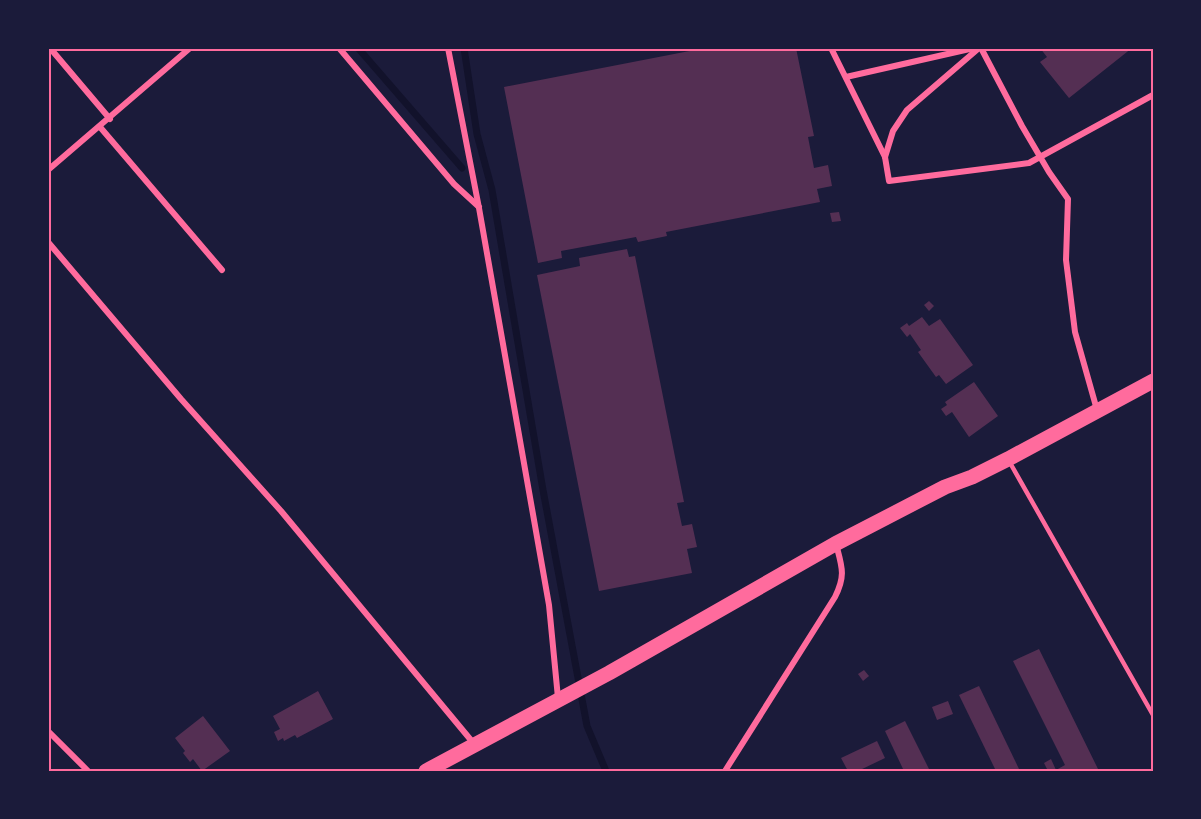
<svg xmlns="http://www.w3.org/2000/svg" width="1201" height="819" font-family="Roboto,sans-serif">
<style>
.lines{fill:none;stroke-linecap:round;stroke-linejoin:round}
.stream{stroke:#12122b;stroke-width:7}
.building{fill:#542f53}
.service{stroke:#ff6b9d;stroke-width:4.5}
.minor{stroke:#ff6b9d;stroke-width:6}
.trunk{stroke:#ff6b9d;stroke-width:15}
.neatline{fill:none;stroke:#ff6b9d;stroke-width:2}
</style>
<rect width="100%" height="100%" fill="#1b1b3a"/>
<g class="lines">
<!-- stream -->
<g class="stream">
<path d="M358,48L462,168"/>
<path d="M464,48L477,134L492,190L543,490L587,726L606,771"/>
</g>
</g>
<!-- building -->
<g class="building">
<path d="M705,48H796L814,136L808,137L814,168L828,165L832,186L817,189L820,202L666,232L667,236L638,242L636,237L561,251L562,258L538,263L504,87Z"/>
<path d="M1040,48H1132L1069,98L1040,62L1047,57Z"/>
<path d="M839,212L841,221L832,222L830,213Z"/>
<path d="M627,249L629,257L635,256L684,502L677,503L682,526L692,524L697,547L687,549L692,573L599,591L537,275L580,266L579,258Z"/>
<path d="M929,301L934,306L929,311L924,305Z"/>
<path d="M922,317L929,326L940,319L973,365L946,384L939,375L936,377L918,352L921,350L910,334L907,337L900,328L907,323L909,326Z"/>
<path d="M974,382L998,416L969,437L952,412L946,416L941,409L947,405L945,402Z"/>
<path d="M1039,649L1099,771H1048L1044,763L1051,759L1056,770L1065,765L1013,661Z"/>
<path d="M864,670L869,676L863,681L858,674Z"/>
<path d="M979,686L1020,771H996L959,695Z"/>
<path d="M318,691L333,719L297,738L295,735L284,741L283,738L278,741L274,732L280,729L273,716Z"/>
<path d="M948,701L953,714L937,720L932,707Z"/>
<path d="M203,716L230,751L202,771L193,759L190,762L183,753L185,751L175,738Z"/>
<path d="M905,721L930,771H904L885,731Z"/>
<path d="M877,741L885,758L858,771H848L841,758Z"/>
</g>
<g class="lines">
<!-- service -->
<path class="service" d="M1009,461L1153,715"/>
<!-- minor -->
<g class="minor">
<path d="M50,48L110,119"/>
<path d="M339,48L454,184L479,207"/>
<path d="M448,48L479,208L549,605L558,698"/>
<path d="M831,48L885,157L889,181L1029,163L1153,95"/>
<path d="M981,48L1022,126L1049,172L1068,199L1066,260L1075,332L1097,410"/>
<path d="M846,77L974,48"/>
<path d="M100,127L222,270"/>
<path d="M885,157L893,131L907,110L979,48"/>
<path d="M48,170L190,48"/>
<path d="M48,242L181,399L281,511L475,745"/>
<path d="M48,731L88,771"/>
<path d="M725,771L835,597C846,575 842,567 836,544"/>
</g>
<!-- trunk -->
<path class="trunk" d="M426,771L609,673L835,544L945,487L972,477L1008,459L1153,381"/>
</g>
<!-- border -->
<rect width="1201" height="819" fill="none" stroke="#1b1b3a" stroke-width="99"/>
<rect x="50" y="50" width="1102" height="720" class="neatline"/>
</svg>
